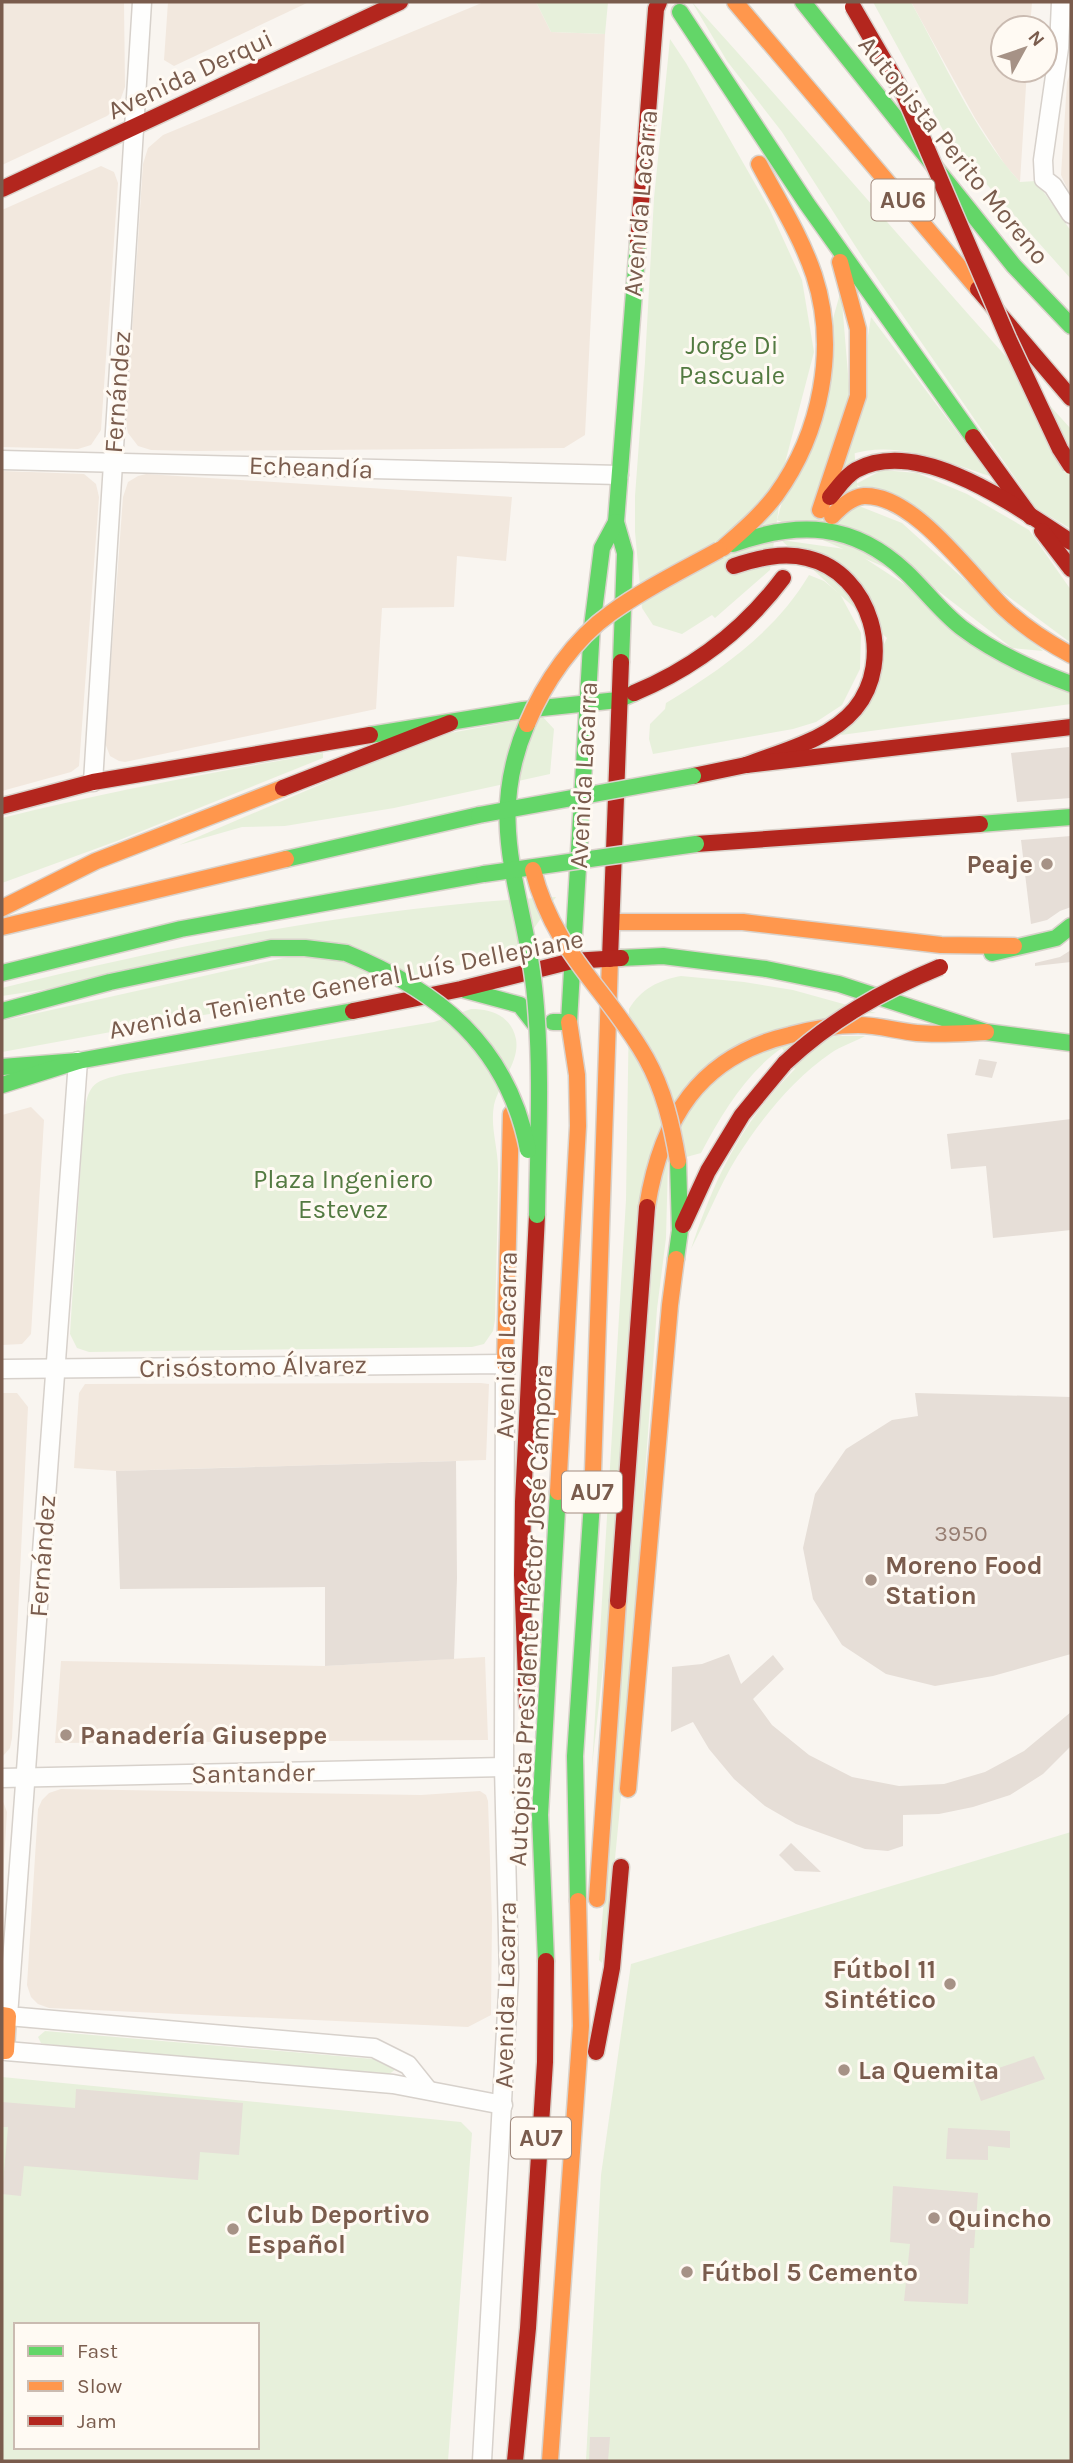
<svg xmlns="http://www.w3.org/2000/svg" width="1073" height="2463" font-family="Karla,sans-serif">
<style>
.residential{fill:#f2e8de}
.green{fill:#e7f0db;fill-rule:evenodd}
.building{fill:#e6ded7}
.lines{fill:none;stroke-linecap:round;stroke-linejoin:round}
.street-casing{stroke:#d7d1cb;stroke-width:21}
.fast-casing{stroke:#d9d2cb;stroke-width:19}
.slow-casing{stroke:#d9d2cb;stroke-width:19}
.jam-casing{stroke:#d9d2cb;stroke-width:19}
.street{stroke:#fefefd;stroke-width:18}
.fast{stroke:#63d668;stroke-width:16}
.slow{stroke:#ff974d;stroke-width:16}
.jam{stroke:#b3261e;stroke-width:16}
.fast-bridge-casing{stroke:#dad1cc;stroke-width:19;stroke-linecap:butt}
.slow-bridge-casing{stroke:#dad1cc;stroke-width:19;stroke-linecap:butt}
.jam-bridge-casing{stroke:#dad1cc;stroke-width:19;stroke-linecap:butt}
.fast-bridge{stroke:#63d668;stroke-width:16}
.slow-bridge{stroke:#ff974d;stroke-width:16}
.jam-bridge{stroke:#b3261e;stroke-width:16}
.poi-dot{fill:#a69286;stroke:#fffaf3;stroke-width:2.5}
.labels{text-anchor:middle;stroke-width:6;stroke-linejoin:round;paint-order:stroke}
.number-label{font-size:23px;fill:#977e72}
.shield{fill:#fffaf3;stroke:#a28b7f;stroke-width:2}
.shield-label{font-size:24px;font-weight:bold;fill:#7a5c4d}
.street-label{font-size:26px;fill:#7a5c4d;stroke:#fffaf3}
.park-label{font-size:26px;fill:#537a41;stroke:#fffaf3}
.poi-label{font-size:26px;font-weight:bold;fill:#7a5c4d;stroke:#fffaf3;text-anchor:start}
</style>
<rect width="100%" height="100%" fill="#f9f5f0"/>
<!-- residential -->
<g class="residential">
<path d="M2,2H124L125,87L118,106L107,116L2,165Z"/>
<path d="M168,2H309L174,66L164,60Z"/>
<path d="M484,2H536L551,32L605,34L585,435L564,448L196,451L151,450L138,446L128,433L126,424L143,164L148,148L163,135Z"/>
<path d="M911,2H1032L1030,28H1003V70H1027L1020,182L1005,165L975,118Z"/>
<path d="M1071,71V197L1061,175L1067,82Z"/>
<path d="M101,166L114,172L118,183L101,430L91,445L78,449L2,447V210Z"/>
<path d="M2,471L84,474L96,484L99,497L79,766L71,772L2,791Z"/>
<path d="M146,474L512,497L506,561L457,556L454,607L382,608L376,709L125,762L119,761L110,756L105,743L123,497L128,482L138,476Z"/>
<path d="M31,1107L44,1120L31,1334L22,1344L2,1345V1115Z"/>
<path d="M481,1383L489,1384L486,1460L116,1471L74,1468L79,1393L85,1384Z"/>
<path d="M2,1393H17L28,1407L12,1738L10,1748L2,1757Z"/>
<path d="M485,1657L488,1740L55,1743L61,1661L325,1666Z"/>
<path d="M61,1789L421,1795L480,1791L486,1795L488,1801L492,1919L491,2015L468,2027L49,2008L38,2004L31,1997L27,1985L38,1809L42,1800L49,1793Z"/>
<path d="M2,1799L7,1812L2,1892Z"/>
</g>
<!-- green -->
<g class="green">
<path d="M536,2H608L605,34L551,32Z"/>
<path d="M692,2C820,143 943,288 1071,429V529L1036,508L863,258L782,132L727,61Z"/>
<path d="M873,2H911C943,60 976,134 1020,182L1036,181L1071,231V279L950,143Z"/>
<path d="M670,39L686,63L769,208L802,280L814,352L785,463L770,570L715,618L712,615L682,634L653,625L642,608L635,532V496L645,362L654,198Z"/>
<path d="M841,290L859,506L902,523L1043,651L1012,648L937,590L777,520Z"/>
<path d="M871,317L990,476C944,462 897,439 849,455Z"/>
<path d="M882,470L917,473L967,494L1029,530L1071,590V643L856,484Z"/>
<path d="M781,540L852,550L1071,693V704L841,735L887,638Z"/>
<path d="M809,575L824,581L840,594L861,633L860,669L842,705L816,722L793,729L653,754L649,739L650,724L665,709L666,703C722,669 775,632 809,575Z"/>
<path d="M542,716L554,729L550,774L394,808L285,826L242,827L179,845L434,736Z"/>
<path d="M323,753V758L117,841L2,883V818C108,791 215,772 323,753Z"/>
<path d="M556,897L520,948L427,974L2,1052V1021L346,944L2,996V988C184,943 368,906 556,897Z"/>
<path d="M681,976L744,982L793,990L876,1013L834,1015L664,1115L592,1767L626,1200L629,1009C641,989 659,980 681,976Z"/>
<path d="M471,1009C492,1009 511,1016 516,1039C520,1062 499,1083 494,1105C490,1127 498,1147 498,1169C498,1219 496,1270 495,1320L493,1331L484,1344L472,1347L89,1352L77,1348L70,1334L84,1113C89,1082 95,1081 124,1074L434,1022Z"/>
<path d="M836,1036H865C854,1042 841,1046 831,1053C793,1079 761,1119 737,1157C719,1186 707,1219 691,1249C715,1177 741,1123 795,1069L782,1048C746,1073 721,1115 701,1153L668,1162L666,1238L657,1309L623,1776L608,1931L602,1963L599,1960L600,1949L659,1176C676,1114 717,1059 782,1043C799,1038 818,1038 836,1036Z"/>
<path d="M1071,1832V2461H586L601,2175L631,1964Z"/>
<path d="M45,2031L385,2060L396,2069L388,2075L45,2044L41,2043L38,2037Z"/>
<path d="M2,2077L461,2122L472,2133L448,2461H2ZM16,2325H257V2447H16Z"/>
</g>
<!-- building -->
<g class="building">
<path d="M1069,747L1071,798L1017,802L1011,753Z"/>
<path d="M1071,836V907L1060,911L1047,920L1031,924L1021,840Z"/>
<path d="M1071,950V962L1035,966V963L1060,957Z"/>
<path d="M979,1059L997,1062L992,1078L975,1075Z"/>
<path d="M1071,1119V1230L993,1238L986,1166L951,1169L947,1134Z"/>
<path d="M915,1393L1071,1397V1654L993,1676L935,1686L886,1674L842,1645L813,1599L803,1548L815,1494L846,1449L892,1420L918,1416Z"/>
<path d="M456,1461L457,1578L454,1659L325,1666V1587L120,1589L116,1471Z"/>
<path d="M729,1654L741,1684L773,1655L784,1669L753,1699L772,1725L809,1755L852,1777L899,1786L944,1784L985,1772L1024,1751L1071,1712V1746L1043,1774L1010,1795L973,1807L939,1814L903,1815V1846L888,1851L865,1849L796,1824L765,1806L734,1779L709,1749L693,1722L671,1732L672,1667L702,1664Z"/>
<path d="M791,1843L821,1872L795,1871L779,1855Z"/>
<path d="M1034,2056L1045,2079L981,2101L972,2077Z"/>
<path d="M76,2089L243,2103L239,2155L200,2152L198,2180L24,2166L21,2196L2,2194L8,2127H2V2102L75,2108Z"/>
<path d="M948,2128L1010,2131V2148L988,2146V2160L946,2159Z"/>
<path d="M893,2186L978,2193L974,2248H970L968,2304L904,2301L910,2244L890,2242Z"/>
<path d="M590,2437H610L608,2461H589Z"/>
</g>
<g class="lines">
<!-- street casing -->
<g class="street-casing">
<g id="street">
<path d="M1061,2L1059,48L1043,160L1044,179L1053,186L1071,214"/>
<path d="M2,460L619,475"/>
<path d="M93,782L142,2"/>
<path d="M78,1061L8,2016L374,2048L408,2065L428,2090"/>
<path d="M2,1369L505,1364L504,1767L509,1976L482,2461"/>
<path d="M2,1778L504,1767"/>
<path d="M6,2051L393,2084L503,2105"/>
</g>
</g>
<!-- fast casing -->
<g class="fast-casing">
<g id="fast">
<path d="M803,2L1014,266L1071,326"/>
<path d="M680,12L807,204L973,437"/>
<path d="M733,544C798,521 853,522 906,572C925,590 941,612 962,628C995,653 1033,670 1071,684"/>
<path d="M621,662L625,553L616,522L638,242"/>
<path d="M370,735L523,710L618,700L634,693"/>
<path d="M980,824L1071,817"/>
<path d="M286,859L479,815"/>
<path d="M992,953L1056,938L1071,926"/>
<path d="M621,958L663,956L766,969L839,984L986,1032L1071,1043"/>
<path d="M2,973L181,929L484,874"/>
<path d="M465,990L520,1005L534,1023"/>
<path d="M2,1011L110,982L271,948H305L346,953"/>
<path d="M553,1022H569L592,627L602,548L616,522"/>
<path d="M2,1067L78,1061"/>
<path d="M2,1085L78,1061L353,1011"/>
<path d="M676,1259L680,1230L678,1161"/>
<path d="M578,1901L575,1756L592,1502"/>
<path d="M546,1961L540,1815L558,1492"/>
</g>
</g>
<!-- slow casing -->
<g class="slow-casing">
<g id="slow">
<path d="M735,2L978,289"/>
<path d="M820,510L858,396V329L840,262"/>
<path d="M832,516C840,508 851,497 864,496C914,494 971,576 1004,608C1024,627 1047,642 1071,655"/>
<path d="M723,548C742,531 761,515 776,495C821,433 838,348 814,275C801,236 778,200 759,164"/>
<path d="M2,908L96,861L283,788"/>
<path d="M612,922H743L941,945L1014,946"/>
<path d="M2,927L286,859"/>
<path d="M647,1207C661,1119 699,1056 790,1035C812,1029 835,1025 858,1025C878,1025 897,1031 917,1033C940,1035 963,1033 986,1032"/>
<path d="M505,1364L511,1114"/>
<path d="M558,1492L578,1126L577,1075L569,1022"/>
<path d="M592,1502L610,959"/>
<path d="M628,1789L670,1305L676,1259"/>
<path d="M597,1899L618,1601"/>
<path d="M2,2015L8,2016L6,2051H2"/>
<path d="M550,2461L581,2026L578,1901"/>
</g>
</g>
<!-- jam casing -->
<g class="jam-casing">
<g id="jam">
<path d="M2,189L400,2"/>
<path d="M638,242L656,9L659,2"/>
<path d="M978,289L1071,398"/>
<path d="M973,437L1031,517"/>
<path d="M830,497C838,488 845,476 856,470C920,435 1018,508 1071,542"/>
<path d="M1042,531L1071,569"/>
<path d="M734,566C758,558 783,552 807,558C872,573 895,661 855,709C829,740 782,751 746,765"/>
<path d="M634,693C694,668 744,630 783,578"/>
<path d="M693,776L746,765L1071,727"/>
<path d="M283,788L450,723"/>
<path d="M2,806L93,782L370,735"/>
<path d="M696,844L980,824"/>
<path d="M610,959L621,662"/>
<path d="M353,1011L461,989L572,961L621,958"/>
<path d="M683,1225L708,1171L742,1115L785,1063"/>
<path d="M618,1601L647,1207"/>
<path d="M527,1705L522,1575L523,1502L537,1215"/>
<path d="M596,2052L612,1968L621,1867"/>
<path d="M515,2461L528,2328L545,2062L546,1961"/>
</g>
</g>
<!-- street -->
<use href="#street" class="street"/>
<!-- fast -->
<use href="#fast" class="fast"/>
<!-- slow -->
<use href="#slow" class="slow"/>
<!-- jam -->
<use href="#jam" class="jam"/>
<!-- fast-bridge casing -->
<g class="fast-bridge-casing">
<g id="fast-bridge">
<path d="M527,724C483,827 526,894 535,996C542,1069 538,1142 537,1215"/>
<path d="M479,815L693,776"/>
<path d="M484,874L696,844"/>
<path d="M346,953C439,991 508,1046 528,1150"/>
</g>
</g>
<!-- slow-bridge casing -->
<g class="slow-bridge-casing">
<g id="slow-bridge">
<path d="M527,724C544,683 574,639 611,613C644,589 683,570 719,550"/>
<path d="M533,870C554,953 607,989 646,1058C664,1090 672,1125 678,1161"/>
</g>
</g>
<!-- jam-bridge casing -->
<g class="jam-bridge-casing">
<g id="jam-bridge">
<path d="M853,7L904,95L1008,338L1060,449L1071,466"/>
<path d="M785,1063C831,1020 882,991 940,967"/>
</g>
</g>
<!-- fast-bridge -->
<use href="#fast-bridge" class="fast-bridge"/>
<!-- slow-bridge -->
<use href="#slow-bridge" class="slow-bridge"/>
<!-- jam-bridge -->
<use href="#jam-bridge" class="jam-bridge"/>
</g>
<!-- markers -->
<g class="poi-dot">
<circle cx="1047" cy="864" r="7"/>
<circle cx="871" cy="1580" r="7"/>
<circle cx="66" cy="1735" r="7"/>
<circle cx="950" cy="1984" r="7"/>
<circle cx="844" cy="2070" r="7"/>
<circle cx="934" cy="2218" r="7"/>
<circle cx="233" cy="2229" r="7"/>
<circle cx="687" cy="2272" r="7"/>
</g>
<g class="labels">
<!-- number labels -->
<g class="number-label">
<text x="961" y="1541">3950</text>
</g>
<!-- shield labels -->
<g class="shield">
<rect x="871.5" y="179.5" width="63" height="41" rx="5"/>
<rect x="562" y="1471.5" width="60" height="41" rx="5"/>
<rect x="511" y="2117.5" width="60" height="41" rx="5"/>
</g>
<g class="shield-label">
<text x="903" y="208">AU6</text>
<text x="592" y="1500">AU7</text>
<text x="541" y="2146">AU7</text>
</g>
<!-- street labels -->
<g class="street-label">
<text transform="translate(190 74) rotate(-25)" y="9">Avenida Derqui</text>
<text transform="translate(954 150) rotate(51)" y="9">Autopista Perito Moreno</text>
<text transform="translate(640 203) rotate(-85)" y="9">Avenida Lacarra</text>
<text transform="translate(117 392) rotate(-86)" y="9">Fernández</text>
<text transform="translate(311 467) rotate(2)" y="9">Echeandía</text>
<text transform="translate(583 775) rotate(-87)" y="9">Avenida Lacarra</text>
<text transform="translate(346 984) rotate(-11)" y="9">Avenida Teniente General Luís Dellepiane</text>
<text transform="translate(506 1345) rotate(-89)" y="9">Avenida Lacarra</text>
<text transform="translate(253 1366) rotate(-1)" y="9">Crisóstomo Álvarez</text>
<text transform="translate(42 1556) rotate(-86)" y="9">Fernández</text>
<text transform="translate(530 1615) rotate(-87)" y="9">Autopista Presidente Héctor José Cámpora</text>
<text transform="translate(253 1773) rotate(-1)" y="9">Santander</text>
<text transform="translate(505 1995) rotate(-89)" y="9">Avenida Lacarra</text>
</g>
<!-- park labels -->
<g class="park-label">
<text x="732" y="354">Jorge Di<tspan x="732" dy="30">Pascuale</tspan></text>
<text x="343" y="1188">Plaza Ingeniero<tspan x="343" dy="30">Estevez</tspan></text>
</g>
<!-- poi labels -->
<g class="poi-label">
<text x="1033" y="873" text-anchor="end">Peaje</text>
<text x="885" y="1574">Moreno Food<tspan x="885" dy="30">Station</tspan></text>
<text x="80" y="1744">Panadería Giuseppe</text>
<text x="936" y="1978" text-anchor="end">Fútbol 11<tspan x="936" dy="30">Sintético</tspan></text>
<text x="858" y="2079">La Quemita</text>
<text x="247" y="2223">Club Deportivo<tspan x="247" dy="30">Español</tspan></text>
<text x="948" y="2227">Quincho</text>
<text x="701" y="2281">Fútbol 5 Cemento</text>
</g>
</g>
<!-- border -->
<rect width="1073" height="2463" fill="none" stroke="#7a5c4d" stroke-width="7"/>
<!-- legend -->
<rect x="14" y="2323" width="245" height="126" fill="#fffaf3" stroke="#cabbb1" stroke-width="2"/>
<rect x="28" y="2346" width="35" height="10" fill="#63d668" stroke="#cabbb1" stroke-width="2"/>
<text x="77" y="2358" font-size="21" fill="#7a5c4d">Fast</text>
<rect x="28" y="2381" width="35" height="10" fill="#ff974d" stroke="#cabbb1" stroke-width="2"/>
<text x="77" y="2393" font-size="21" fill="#7a5c4d">Slow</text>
<rect x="28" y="2416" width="35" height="10" fill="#b3261e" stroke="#cabbb1" stroke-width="2"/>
<text x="77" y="2428" font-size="21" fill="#7a5c4d">Jam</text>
<!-- north arrow -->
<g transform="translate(1024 49) rotate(50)"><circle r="33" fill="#fffaf3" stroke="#cabbb1" stroke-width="2"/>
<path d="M0-5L12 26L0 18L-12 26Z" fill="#a69286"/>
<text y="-10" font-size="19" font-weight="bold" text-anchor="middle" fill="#7a5c4d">N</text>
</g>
</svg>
